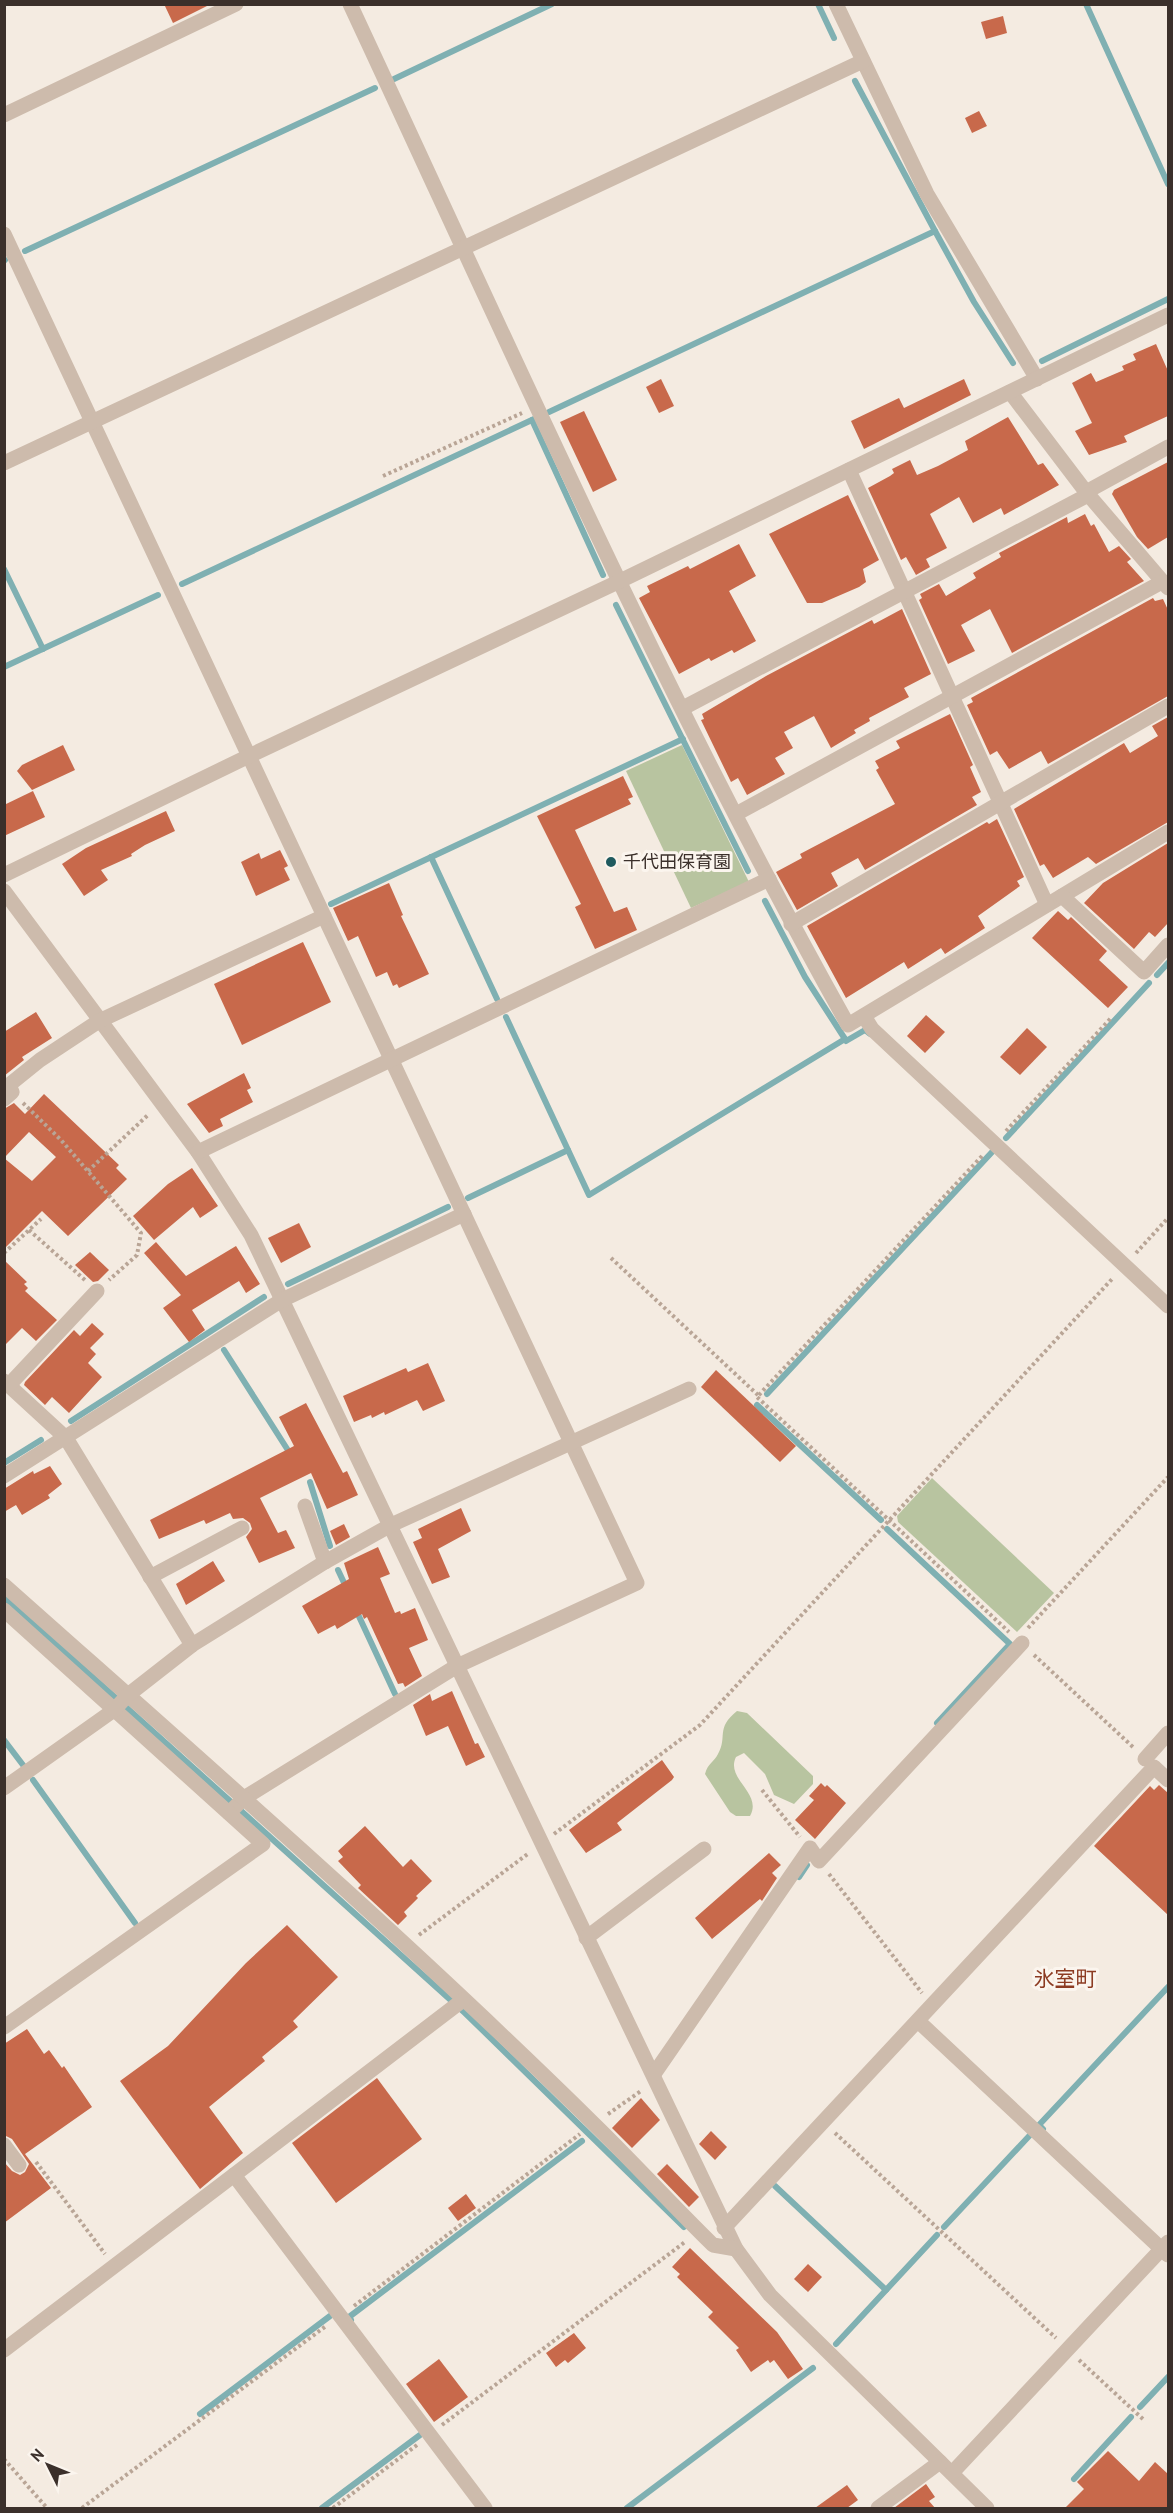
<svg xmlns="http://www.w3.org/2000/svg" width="1173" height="2513" font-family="'PT Sans','Noto Sans JP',sans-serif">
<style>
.green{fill:#b8c4a0}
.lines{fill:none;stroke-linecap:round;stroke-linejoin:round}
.stream{stroke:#7fb0b2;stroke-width:6}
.building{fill:#c8694b}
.path{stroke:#b9a596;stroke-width:4;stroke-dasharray:3 3;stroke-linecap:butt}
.minor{stroke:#cdbbac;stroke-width:15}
.poi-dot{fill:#1f5a5e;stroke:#fbf5ee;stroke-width:2}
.labels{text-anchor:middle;stroke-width:6;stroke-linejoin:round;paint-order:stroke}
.poi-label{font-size:18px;fill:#3b302b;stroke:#fbf5ee;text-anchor:start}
.quarter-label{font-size:21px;fill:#8c3b22;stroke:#fbf5ee}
</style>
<rect width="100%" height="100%" fill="#f4ebe1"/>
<!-- green -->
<g class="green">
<path d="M682,745L749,882L691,908L626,771Z"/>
<path d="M932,1478L1054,1593L1017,1632L898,1522L897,1516Z"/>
<path d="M737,1711L747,1713L813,1776V1784L794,1804L774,1795L765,1774L744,1753L736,1757C725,1779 763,1793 750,1816H736L730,1812L705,1774C708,1763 714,1762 718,1754C728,1736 715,1729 737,1711Z"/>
</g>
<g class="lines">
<!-- stream -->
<g class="stream">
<path d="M818,4L834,38"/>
<path d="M1086,4L1168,184"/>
<path d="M394,79L552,4"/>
<path d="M855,81L935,231"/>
<path d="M25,251L375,88"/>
<path d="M4,261L5,260"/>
<path d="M1042,361L1168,299"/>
<path d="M549,412L935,231L974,302L1013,363"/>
<path d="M532,420L603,575"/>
<path d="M4,569L43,649"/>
<path d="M182,584L534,419"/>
<path d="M616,605L748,871"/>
<path d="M4,667L158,595"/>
<path d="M431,857L497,999"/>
<path d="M765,901L805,977L845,1039"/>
<path d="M331,904L683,739"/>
<path d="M1157,975L1168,963"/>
<path d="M506,1017L589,1195L845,1039L846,1041L865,1030L870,1034"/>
<path d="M1006,1138L1149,983"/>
<path d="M468,1198L568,1150"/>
<path d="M288,1284L448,1207"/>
<path d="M224,1350L291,1455"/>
<path d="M767,1394L993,1151"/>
<path d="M757,1405L881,1520"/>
<path d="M71,1421L264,1297"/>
<path d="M4,1463L41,1440"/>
<path d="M310,1482L330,1546"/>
<path d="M887,1529L1010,1644L937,1723"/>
<path d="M338,1570L346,1587"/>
<path d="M4,1597L465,2013L684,2227"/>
<path d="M356,1610L395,1694"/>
<path d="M4,1740L23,1765"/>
<path d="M33,1780L135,1923"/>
<path d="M799,1877L807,1865"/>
<path d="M1043,2129L1039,2125L1168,1987"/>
<path d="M775,2186L886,2290"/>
<path d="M944,2227L1031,2134"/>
<path d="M351,2320L349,2317L582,2141"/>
<path d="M836,2344L937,2235"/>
<path d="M1140,2407L1168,2377"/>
<path d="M200,2414L330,2316"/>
<path d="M1074,2479L1131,2417"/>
<path d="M322,2508L420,2435"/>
<path d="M627,2508L813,2368"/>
</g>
</g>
<!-- building -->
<g class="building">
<path d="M164,4H211L173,23Z"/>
<path d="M1003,16L1007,33L986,39L981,22Z"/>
<path d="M979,111L987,126L972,133L965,118Z"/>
<path d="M1156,344L1168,371V416L1124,436L1127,442L1089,455L1075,431L1092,423L1072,383L1091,373L1096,382L1124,370L1122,366L1136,360L1133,354Z"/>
<path d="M661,379L674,406L659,413L646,387Z"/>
<path d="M964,379L971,395L864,449L851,421L899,398L904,408Z"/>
<path d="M584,411L617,480L593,492L560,422Z"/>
<path d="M1008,417L1038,465L1043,463L1059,485L1004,515L1001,508L973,523L959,497L930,514L947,548L926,559L930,567L916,575L906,557L901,560L868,488L890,476L894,473L892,469L910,460L917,475L938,466L968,450L965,441Z"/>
<path d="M1168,462V537L1148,549L1137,537L1112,494L1114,490Z"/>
<path d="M848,495L879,560L863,569L866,582L859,587L822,603H807L769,534Z"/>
<path d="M1085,514L1091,526L1094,524L1109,552L1119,546L1131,559L1127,562L1144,581L1012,653L990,609L961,625L975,651L948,664L919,600L922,598L920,594L939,584L946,596L976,578L973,573L1001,557L999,553L1067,517L1068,523Z"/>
<path d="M739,544L756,576L729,591L756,641L734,653L732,650L711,661L709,658L679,674L639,598L650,592L647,586L688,566L690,569Z"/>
<path d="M1153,598L1155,601L1163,599L1168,610V696L1048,764L1041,751L1009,769L997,751L990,755L967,705L973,702L971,698Z"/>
<path d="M902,609L931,674L904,688L909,697L869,718L870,721L854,730L856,733L831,748L814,716L784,732L793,748L775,758L785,774L747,795L738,778L731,782L701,720L704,719L702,714L766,676L872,620L874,624Z"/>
<path d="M950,714L973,765L970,767L981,792L972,797L977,805L865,870L858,858L831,873L838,886L797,910L776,872L802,858L800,854L895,804L876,770L879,768L875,761L900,748L896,741Z"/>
<path d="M1168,717V822L1096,864L1088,857L1053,878L1044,864L1040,866L1014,809L1124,743L1130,753L1158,736L1152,726Z"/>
<path d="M63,745L75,770L32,790L17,771L22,765Z"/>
<path d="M623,776L633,797L628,799L631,804L575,830L614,912L627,907L637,930L595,949L575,907L581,904L537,816Z"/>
<path d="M33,791L45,817L4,836V805Z"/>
<path d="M166,811L175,831L145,845L131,854L132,856L101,870L108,880L84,896L62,864L86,848Z"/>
<path d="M997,819L1024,877L1017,881L1020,886L978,916L985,928L945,954L941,948L908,969L904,962L846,998L807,926L987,822L989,824Z"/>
<path d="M1168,843V923L1155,937L1149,932L1134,949L1084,903L1103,883Z"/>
<path d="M280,850L288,866L284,868L290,880L256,896L241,862L259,853L261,859Z"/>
<path d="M389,883L403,915L401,916L429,974L399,988L397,984L393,986L387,972L376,977L358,936L348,941L333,908Z"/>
<path d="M1058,911L1068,920L1071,917L1107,951L1099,960L1128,987L1108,1008L1032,938Z"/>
<path d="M303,942L331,1002L242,1045L214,984Z"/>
<path d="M36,1012L52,1038L22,1057L24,1060L4,1076V1032Z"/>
<path d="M926,1015L945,1032L925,1053L907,1036Z"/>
<path d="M1027,1028L1047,1047L1020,1075L1000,1057Z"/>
<path d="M244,1073L251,1088L247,1090L253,1102L220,1119L223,1126L209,1133L187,1104Z"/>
<path d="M44,1094L119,1165L116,1168L127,1179L68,1236L42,1211L4,1249V1158L32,1181L56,1157L29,1132L4,1158V1109L14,1103L25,1114Z"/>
<path d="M192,1168L218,1206L200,1218L193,1207L154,1240L133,1216L168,1184Z"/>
<path d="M299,1223L311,1247L281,1263L268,1238Z"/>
<path d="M156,1242L186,1276L236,1246L260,1284L246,1293L239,1281L192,1310L205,1330L189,1342L163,1308L181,1295L144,1253Z"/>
<path d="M90,1252L109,1270L98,1281L93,1282L75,1265Z"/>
<path d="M4,1260L27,1282L24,1284L28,1288L25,1291L57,1320L36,1341L22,1328L4,1346Z"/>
<path d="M92,1323L104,1334L90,1348L96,1354L88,1363L102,1377L69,1413L52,1397L45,1405L24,1385L25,1382L74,1330L80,1336Z"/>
<path d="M428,1363L445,1401L423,1411L417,1400L385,1415L384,1412L372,1418L371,1415L354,1422L343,1396L406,1368L408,1372Z"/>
<path d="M716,1370L796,1446L780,1462L701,1387Z"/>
<path d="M306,1403L343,1473L347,1471L358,1495L327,1509L311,1473L260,1498L278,1533L286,1530L295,1548L259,1563L246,1537L252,1529L250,1523L243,1518L233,1519L230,1513L206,1524L204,1520L159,1539L150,1520L294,1446L279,1417Z"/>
<path d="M50,1466L62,1484L48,1495L50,1498L22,1515L16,1505L4,1512V1489L33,1471L34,1474Z"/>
<path d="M461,1508L471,1531L438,1549L450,1577L432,1584L413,1542L422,1538L418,1529Z"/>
<path d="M344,1524L350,1537L336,1545L330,1531Z"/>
<path d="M378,1547L390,1574L380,1578L395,1613L400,1611L401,1614L415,1608L428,1640L409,1648L422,1676L405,1687L403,1683L398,1684L367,1617L364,1619L362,1614L337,1629L335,1625L318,1634L302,1606L349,1579L344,1563Z"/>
<path d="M213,1561L225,1581L186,1605L176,1584Z"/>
<path d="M452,1691L475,1744L478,1743L485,1757L466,1766L448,1726L426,1736L413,1705L430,1694L432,1701Z"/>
<path d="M662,1760L674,1777L672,1780L617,1823L622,1830L586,1853L569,1830Z"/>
<path d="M821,1783L825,1787L827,1785L846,1803L815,1839L795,1820L814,1800L809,1796Z"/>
<path d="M1159,1785L1168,1793V1915L1094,1846L1150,1786L1154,1790Z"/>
<path d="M365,1826L403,1867L411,1859L432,1881L416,1896L418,1898L404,1912L407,1916L398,1925L358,1888L361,1885L338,1861L343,1857L338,1851Z"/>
<path d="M769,1853L781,1865L772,1873L777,1878L762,1901L760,1899L712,1939L695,1918Z"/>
<path d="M287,1925L338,1977L293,2021L298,2027L262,2057L265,2061L209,2107L243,2153L200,2189L120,2081L168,2046L246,1963Z"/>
<path d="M27,2029L44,2054L49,2050L62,2068L64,2066L92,2107L25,2154L51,2188L4,2223V2162L12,2171L20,2175L25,2172L29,2164L12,2139L4,2135V2044Z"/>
<path d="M377,2078L422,2139L336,2203L292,2143Z"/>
<path d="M641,2098L660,2120L632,2148L612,2128Z"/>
<path d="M711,2131L727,2147L715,2160L699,2144Z"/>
<path d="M667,2164L699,2197L689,2207L657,2174Z"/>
<path d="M466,2194L476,2208L458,2221L448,2208Z"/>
<path d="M690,2248L777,2332L803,2369L788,2379L774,2360L770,2363L768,2360L751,2372L736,2350L739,2348L708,2317L713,2312L677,2277L680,2274L672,2267Z"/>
<path d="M808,2264L822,2277L808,2292L794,2279Z"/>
<path d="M574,2333L586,2348L568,2363L565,2360L556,2367L546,2353Z"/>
<path d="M439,2359L468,2397L434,2422L406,2384Z"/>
<path d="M1108,2451L1139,2481L1155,2462L1168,2474V2508H1065L1084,2489L1077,2482Z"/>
<path d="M926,2484L935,2497L929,2501L935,2508H894Z"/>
<path d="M847,2485L858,2500L847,2508H815Z"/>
</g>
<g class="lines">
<!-- path -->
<g class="path">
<path d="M383,476L522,413"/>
<path d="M23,1103L61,1140L141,1233L137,1255L109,1280"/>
<path d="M1006,1131L1112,1017"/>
<path d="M982,1156L757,1397L1009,1632"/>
<path d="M88,1171L149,1114"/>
<path d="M29,1230L86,1281"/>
<path d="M4,1253L41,1219"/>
<path d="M1136,1253L1168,1218"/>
<path d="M611,1258L759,1396"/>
<path d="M1028,1628L1168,1477"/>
<path d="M1034,1655L1134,1748"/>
<path d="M762,1790L800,1837"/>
<path d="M554,1834L700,1725L1113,1278"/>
<path d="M829,1874L922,1993"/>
<path d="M419,1935L529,1853"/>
<path d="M608,2114L641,2091"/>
<path d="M835,2133L1056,2338"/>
<path d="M36,2162L105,2254"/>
<path d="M354,2306L580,2134"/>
<path d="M1079,2360L1144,2420"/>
<path d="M442,2425L685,2242"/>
<path d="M4,2459L47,2508"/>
<path d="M82,2508L326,2326"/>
<path d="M333,2508L417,2445"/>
</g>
<!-- minor -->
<g class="minor">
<path d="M350,4C510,347 663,695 848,1025L1168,832"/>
<path d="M836,4L927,194L1037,379"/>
<path d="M4,115L236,4"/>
<path d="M4,234L637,1583L457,1666L244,1798L229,1813"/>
<path d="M1010,392L1086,492L1168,588"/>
<path d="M4,463L863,61"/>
<path d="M849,470L1047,905"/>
<path d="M1086,492L1168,447"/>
<path d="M683,708L1088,495"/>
<path d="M736,814L1162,582"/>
<path d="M4,875L249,756L620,581L1168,315"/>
<path d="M4,891L198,1152L251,1235L736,2249L770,2295L987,2508"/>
<path d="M1062,896L1144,972L1168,945"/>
<path d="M791,924L1168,706"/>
<path d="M864,1016L872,1029L1168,1306"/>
<path d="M4,1099L12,1092L9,1085L40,1060L99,1021L324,916"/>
<path d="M198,1152L769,879"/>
<path d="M4,1381L66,1438L192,1645"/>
<path d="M9,1385L97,1291"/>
<path d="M4,1476L282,1300L464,1214"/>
<path d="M305,1506L325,1562"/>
<path d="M150,1577L242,1528"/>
<path d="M4,1585C203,1762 404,1937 594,2124C634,2163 672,2205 713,2245L736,2249"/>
<path d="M4,1610L263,1844L4,2027"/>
<path d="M1145,1759L1168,1733"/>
<path d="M4,1788L114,1710L128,1695L192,1645L325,1562L391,1525L689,1389"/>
<path d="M586,1938L704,1849"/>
<path d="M463,2000L234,2175L485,2508"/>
<path d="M918,2021L1168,2255"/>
<path d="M654,2074L810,1848L819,1861L1022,1643"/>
<path d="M4,2145L19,2165"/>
<path d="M724,2228L1154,1767L1168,1780"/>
<path d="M4,2350L234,2175"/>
<path d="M952,2473L1168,2242"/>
<path d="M878,2508L940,2462"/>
</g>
</g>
<!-- markers -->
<circle class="poi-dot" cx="611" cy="862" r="6"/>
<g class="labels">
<!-- poi labels -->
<g class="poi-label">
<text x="623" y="868">千代田保育園</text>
</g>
<!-- quarter labels -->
<g class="quarter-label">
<text x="1065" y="1986">氷室町</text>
</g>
</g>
<!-- border -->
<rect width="1173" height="2513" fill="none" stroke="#3b302b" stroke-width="12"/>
<!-- north arrow -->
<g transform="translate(48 2465) rotate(313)" stroke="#fbf5ee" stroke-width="4.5" paint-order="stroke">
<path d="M0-4.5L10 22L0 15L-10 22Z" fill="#3b302b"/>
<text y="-9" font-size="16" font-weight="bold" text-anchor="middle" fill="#3b302b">N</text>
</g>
</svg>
